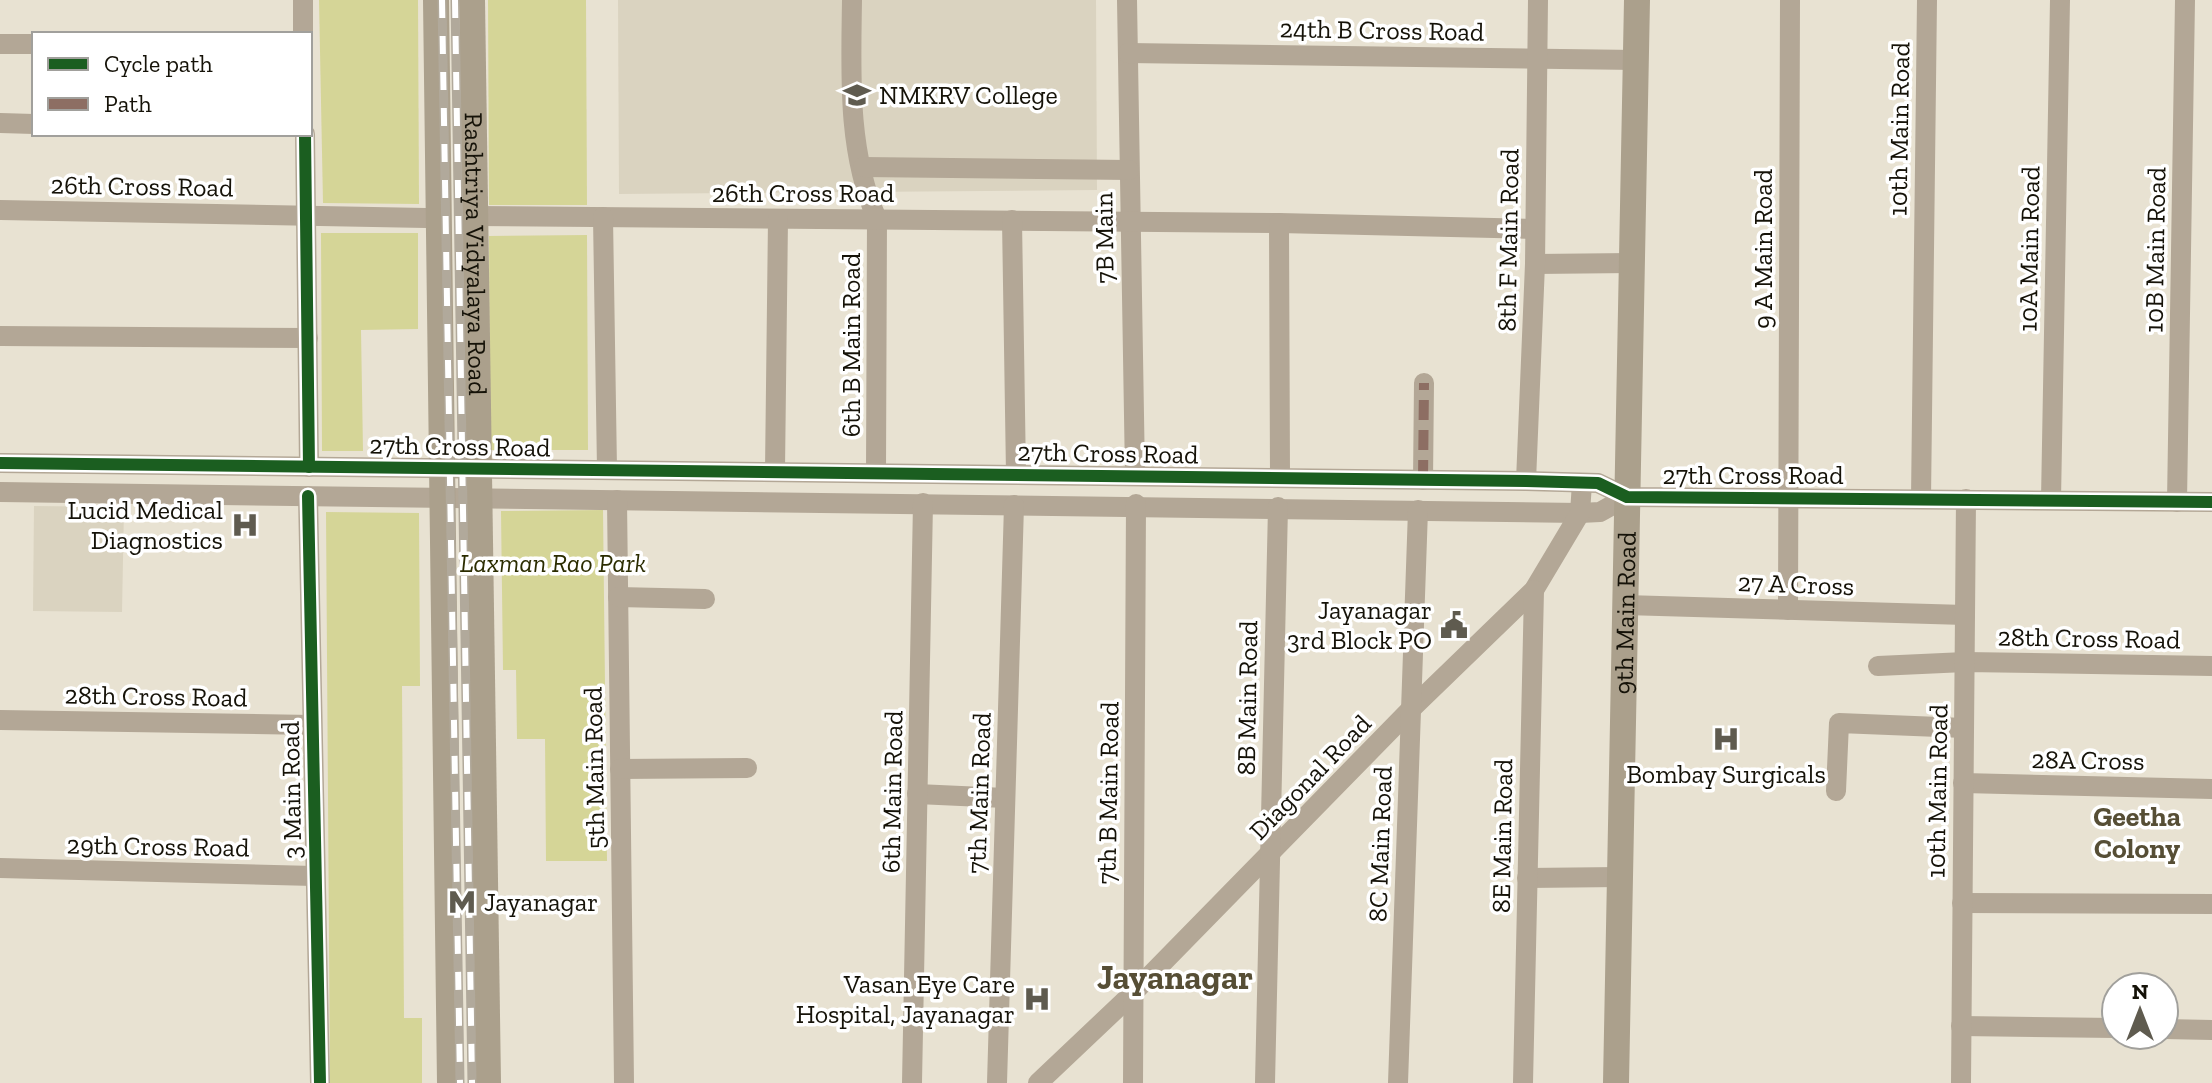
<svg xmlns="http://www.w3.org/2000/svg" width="2212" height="1083" font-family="'Zilla Slab',serif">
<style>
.education{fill:#dad3c0}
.green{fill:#d5d597}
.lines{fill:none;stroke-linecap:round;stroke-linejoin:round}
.minor{stroke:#b3a796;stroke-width:20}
.major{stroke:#aba08c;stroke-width:26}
.rail-casing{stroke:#b1a99b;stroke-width:9}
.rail{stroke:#fff;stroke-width:6;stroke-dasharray:18;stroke-linecap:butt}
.quiet{stroke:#8d6e63;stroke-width:10;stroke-dasharray:20 10;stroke-linecap:butt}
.cycleway-casing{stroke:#fff;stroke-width:17}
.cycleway{stroke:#1b5e20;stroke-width:12}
.labels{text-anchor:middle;stroke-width:7;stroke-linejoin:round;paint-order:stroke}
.street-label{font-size:26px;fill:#151208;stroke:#fff}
.poi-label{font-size:26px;fill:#151208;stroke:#fff;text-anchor:end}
.park-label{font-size:26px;font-style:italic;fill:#2b2c00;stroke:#fff}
.neighbourhood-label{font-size:28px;font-weight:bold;fill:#564e35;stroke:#fff}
.district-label{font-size:34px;font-weight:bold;fill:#564e35;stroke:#fff}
</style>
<rect width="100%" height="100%" fill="#e8e2d2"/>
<!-- education -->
<g class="education">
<path d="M618,0H1096L1097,190L619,194Z"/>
<path d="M34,506L124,507L122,612L33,611Z"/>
</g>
<!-- green -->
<g class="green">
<path d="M319,0H418L419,204L323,203Z"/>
<path d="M488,0H586L587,205H489Z"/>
<path d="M321,233H418V329L361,330L363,451H322Z"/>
<path d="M587,235L588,450H490L489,236Z"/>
<path d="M603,510L607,861H546L545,739H517L516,670H503L501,511Z"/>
<path d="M326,512L419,513L420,686H402L404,1018H422V1083H330Z"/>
</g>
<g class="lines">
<!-- minor -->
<g class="minor">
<path d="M303,0V34"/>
<path d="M852,0C851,74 847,151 877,219L876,472"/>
<path d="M1127,0L1135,474"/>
<path d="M0,44H34"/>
<path d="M1128,53L1636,60"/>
<path d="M0,123L34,124"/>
<path d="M305,134L309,467"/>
<path d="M863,167L1129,170"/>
<path d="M0,210L426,218"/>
<path d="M474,216L1279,223L1535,229"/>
<path d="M603,217L607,469"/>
<path d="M1012,220L1016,474"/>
<path d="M1279,223L1280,477"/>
<path d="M1535,264L1632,263"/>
<path d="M0,336L308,338"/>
<path d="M0,463L1526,481L1598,483L1627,497L2212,502"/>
<path d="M775,470L778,219"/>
<path d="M1423,480L1424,383"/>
<path d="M1526,481L1535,264L1538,0"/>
<path d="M0,492L1580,513L1600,512L1627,497"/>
<path d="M308,496L320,1083"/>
<path d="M1921,499L1927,0"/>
<path d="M617,500L624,1083"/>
<path d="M2051,500L2060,0"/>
<path d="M2177,502L2185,0"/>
<path d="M618,597L705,599"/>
<path d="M1625,605L1965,615"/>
<path d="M1788,610L1790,0"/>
<path d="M1878,666L1965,662L2212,666"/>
<path d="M0,720L312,725"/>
<path d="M620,769L747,768"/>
<path d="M1963,783L2212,789"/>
<path d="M1836,791L1839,723L1964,728"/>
<path d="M917,794L1005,798"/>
<path d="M0,868L314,876"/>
<path d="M1527,878L1620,877"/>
<path d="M1962,903L2212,904"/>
<path d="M1961,1026L2116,1028"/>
<path d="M2164,1029L2212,1030"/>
<path d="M912,1083L923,503"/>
<path d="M997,1083L1014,505"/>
<path d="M1038,1083L1132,994L1410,710L1534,590L1580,513L1582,483"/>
<path d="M1133,1083L1136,504"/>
<path d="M1265,1083L1278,507"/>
<path d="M1398,1083L1418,510"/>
<path d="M1523,1083L1534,590"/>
<path d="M1961,1083L1966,499"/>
</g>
<!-- major -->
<g class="major">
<path d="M436,0L450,1083"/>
<path id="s1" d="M472,0L488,1083"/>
<path id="s2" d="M1616,1083L1637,0"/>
</g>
<!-- rail casing -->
<g class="rail-casing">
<g id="rail">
<path d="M442,0L460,1083"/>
<path d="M455,0L472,1083"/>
</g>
</g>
<!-- rail -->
<use href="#rail" class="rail"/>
<!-- quiet -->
<path class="quiet" d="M1423,480L1424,383"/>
<!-- cycleway casing -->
<g class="cycleway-casing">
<g id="cycleway">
<path d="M305,134L309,467"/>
<path d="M0,463L1526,481L1598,483L1627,497L2212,502"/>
<path d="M308,496L320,1083"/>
</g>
</g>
<!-- cycleway -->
<use href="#cycleway" class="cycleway"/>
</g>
<!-- icons -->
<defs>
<g id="university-bare" transform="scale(2.16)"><path d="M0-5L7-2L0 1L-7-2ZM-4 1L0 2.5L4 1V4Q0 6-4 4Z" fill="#5f5b4f" stroke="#fff" stroke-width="2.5" paint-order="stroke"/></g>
<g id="hospital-bare" transform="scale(2.16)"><path d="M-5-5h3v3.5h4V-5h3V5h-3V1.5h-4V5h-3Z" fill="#5f5b4f" stroke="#fff" stroke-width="2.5" paint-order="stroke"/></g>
<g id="civic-bare" transform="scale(2.16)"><path d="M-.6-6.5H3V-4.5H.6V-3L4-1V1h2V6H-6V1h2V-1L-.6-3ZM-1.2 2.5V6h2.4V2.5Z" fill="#5f5b4f" stroke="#fff" stroke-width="2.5" paint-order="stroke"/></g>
<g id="metro-bare" transform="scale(2.16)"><path d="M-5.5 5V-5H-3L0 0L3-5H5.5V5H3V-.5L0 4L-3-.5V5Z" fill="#5f5b4f" stroke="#fff" stroke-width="2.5" paint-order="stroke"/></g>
</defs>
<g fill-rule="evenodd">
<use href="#university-bare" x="857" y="95"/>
<use href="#hospital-bare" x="245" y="525"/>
<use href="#civic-bare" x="1454" y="625"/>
<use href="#hospital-bare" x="1726" y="739"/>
<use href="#metro-bare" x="462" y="902"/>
<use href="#hospital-bare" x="1037" y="999"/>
</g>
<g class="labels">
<!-- street labels -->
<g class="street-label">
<text transform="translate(1382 30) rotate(1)" y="9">24th B Cross Road</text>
<text transform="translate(1899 129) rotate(-89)" y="9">10th Main Road</text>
<text transform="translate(142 186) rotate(1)" y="9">26th Cross Road</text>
<text x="803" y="202">26th Cross Road</text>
<text transform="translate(1104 238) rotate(-91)" y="9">7B Main</text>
<text transform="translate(1508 240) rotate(-89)" y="9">8th F Main Road</text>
<text transform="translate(1763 249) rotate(-90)" y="9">9 A Main Road</text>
<text transform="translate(2029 249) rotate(-89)" y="9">10A Main Road</text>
<text transform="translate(2155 250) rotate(-89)" y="9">10B Main Road</text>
<text dy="9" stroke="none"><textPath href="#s1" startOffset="254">Rashtriya Vidyalaya Road</textPath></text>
<text transform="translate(851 345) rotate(-90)" y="9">6th B Main Road</text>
<text transform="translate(460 446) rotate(1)" y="9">27th Cross Road</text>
<text transform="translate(1108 453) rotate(1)" y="9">27th Cross Road</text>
<text x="1753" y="484">27th Cross Road</text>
<text transform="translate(1796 584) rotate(2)" y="9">27 A Cross</text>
<text dy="9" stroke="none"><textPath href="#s2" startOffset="470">9th Main Road</textPath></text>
<text transform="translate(2089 638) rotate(1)" y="9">28th Cross Road</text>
<text transform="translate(156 696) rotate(1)" y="9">28th Cross Road</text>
<text transform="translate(1247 698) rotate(-89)" y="9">8B Main Road</text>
<text transform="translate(2088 760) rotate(1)" y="9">28A Cross</text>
<text transform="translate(594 768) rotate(-91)" y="9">5th Main Road</text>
<text transform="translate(1310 777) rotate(-46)" y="9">Diagonal Road</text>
<text transform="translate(291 790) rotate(-91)" y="9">3 Main Road</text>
<text transform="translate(1937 791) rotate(-89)" y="9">10th Main Road</text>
<text transform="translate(892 792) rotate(-89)" y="9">6th Main Road</text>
<text transform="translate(979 793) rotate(-88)" y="9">7th Main Road</text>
<text transform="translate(1108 793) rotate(-89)" y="9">7th B Main Road</text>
<text transform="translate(1502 836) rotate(-89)" y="9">8E Main Road</text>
<text transform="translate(1380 844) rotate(-88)" y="9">8C Main Road</text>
<text transform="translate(158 846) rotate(1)" y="9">29th Cross Road</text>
</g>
<!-- poi labels -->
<g class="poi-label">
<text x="879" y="104" text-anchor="start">NMKRV College</text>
<text x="223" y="519">Lucid Medical<tspan x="223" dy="30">Diagnostics</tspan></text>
<text x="1432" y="619">Jayanagar<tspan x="1432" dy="30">3rd Block PO</tspan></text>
<text x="1726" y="783" text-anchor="middle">Bombay Surgicals</text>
<text x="484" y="911" text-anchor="start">Jayanagar</text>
<text x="1015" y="993">Vasan Eye Care<tspan x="1015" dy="30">Hospital, Jayanagar</tspan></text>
</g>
<!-- park labels -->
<g class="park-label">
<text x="553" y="572">Laxman Rao Park</text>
</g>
<!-- neighbourhood labels -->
<g class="neighbourhood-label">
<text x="2137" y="826">Geetha<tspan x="2137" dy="32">Colony</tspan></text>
</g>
<!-- district labels -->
<g class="district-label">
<text x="1175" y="989">Jayanagar</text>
</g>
</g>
<!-- legend -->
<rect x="32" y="32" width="280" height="104" fill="#ffffff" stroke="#a1a09c" stroke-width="2"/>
<rect x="48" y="58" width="40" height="12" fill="#1b5e20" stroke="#a1a09c" stroke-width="2"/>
<text x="104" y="72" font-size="24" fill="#151208">Cycle path</text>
<rect x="48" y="98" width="40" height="12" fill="#8d6e63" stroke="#a1a09c" stroke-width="2"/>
<text x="104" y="112" font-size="24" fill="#151208">Path</text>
<!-- north arrow -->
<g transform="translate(2140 1011)"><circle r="38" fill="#ffffff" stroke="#a1a09c" stroke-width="2"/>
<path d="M0-6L14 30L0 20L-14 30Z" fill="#5f5b4f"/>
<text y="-12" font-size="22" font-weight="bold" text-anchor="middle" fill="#151208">N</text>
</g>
</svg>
